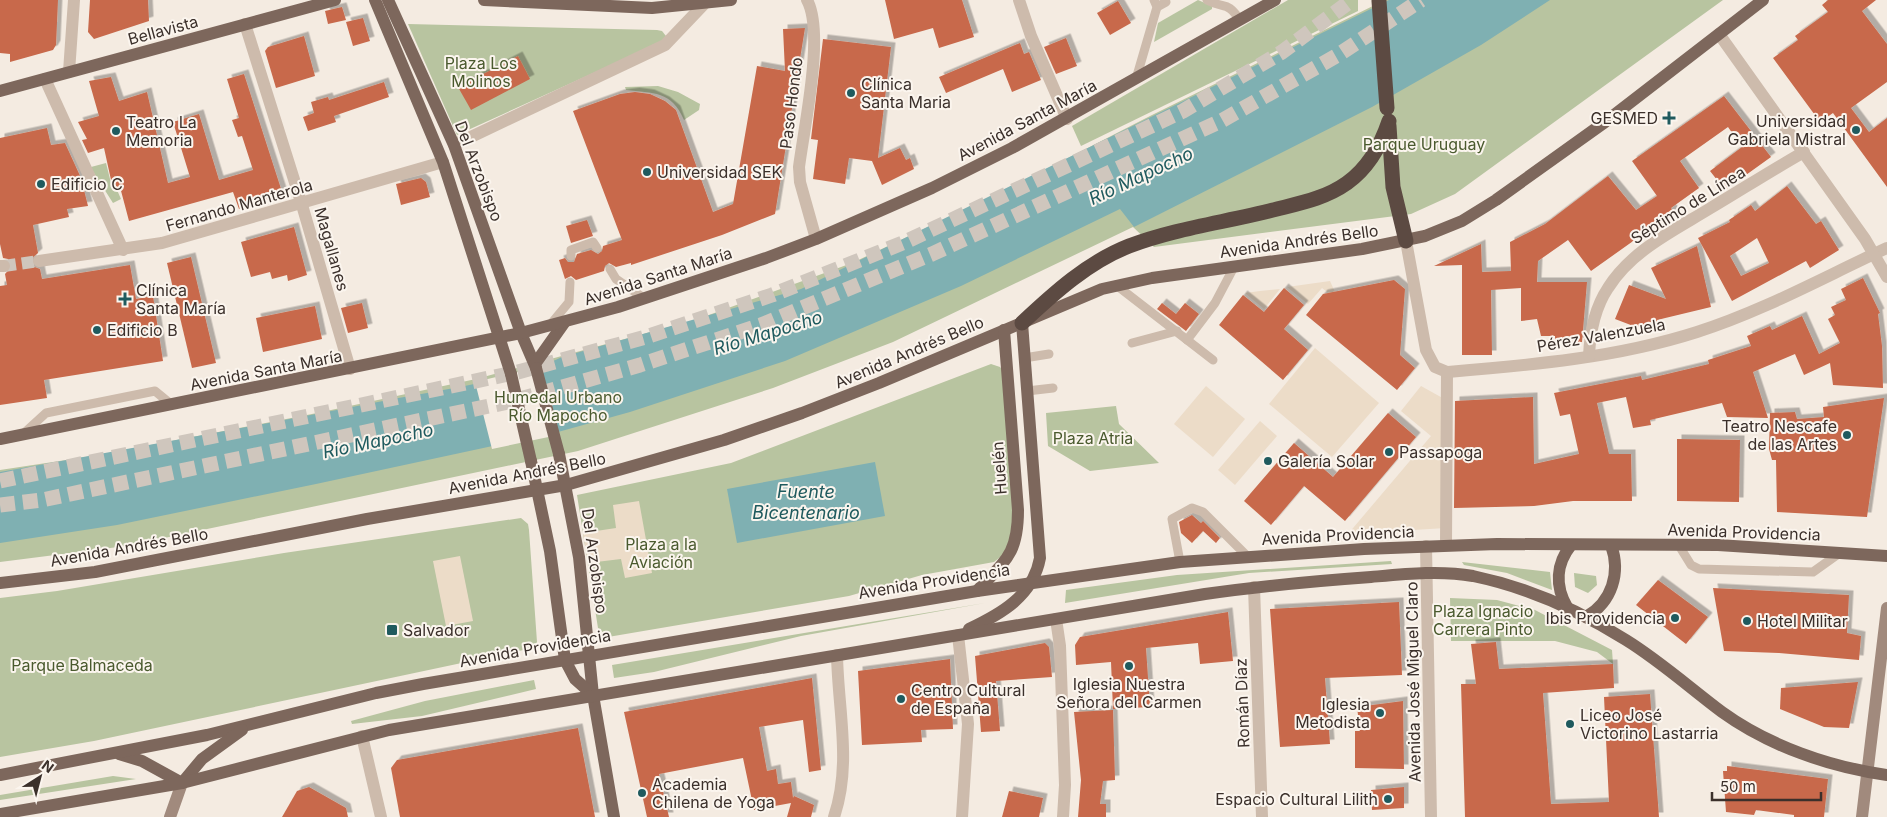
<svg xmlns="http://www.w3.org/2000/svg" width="1887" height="817" font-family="Inter,sans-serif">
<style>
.green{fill:#b8c4a0}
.plaza{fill:#ecdcc8}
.water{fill:#7fb0b2}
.pier{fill:#f4ebe1}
.building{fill:#c8694b;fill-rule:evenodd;filter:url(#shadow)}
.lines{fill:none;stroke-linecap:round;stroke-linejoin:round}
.minor-tunnel{stroke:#cfc6bd;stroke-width:12;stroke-dasharray:12 6;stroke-linecap:butt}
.motorway-tunnel{stroke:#cfc6bd;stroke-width:15;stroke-dasharray:15 8;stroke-linecap:butt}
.service{stroke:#cdbbac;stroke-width:9}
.pedestrian{stroke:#cdbbac;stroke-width:12}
.minor{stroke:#cdbbac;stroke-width:12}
.tertiary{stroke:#cdbbac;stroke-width:12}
.secondary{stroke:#a18a7d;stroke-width:12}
.primary{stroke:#7d675c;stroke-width:12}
.motorway{stroke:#5c4a42;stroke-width:15}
.primary-bridge{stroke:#7d675c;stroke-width:12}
.motorway-bridge{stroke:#5c4a42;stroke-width:15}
.poi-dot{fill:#1f5a5e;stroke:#fbf5ee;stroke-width:2}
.labels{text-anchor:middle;stroke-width:4;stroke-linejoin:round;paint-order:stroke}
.street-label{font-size:16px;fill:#3b302b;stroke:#fbf5ee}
.park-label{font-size:16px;fill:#4a5a2e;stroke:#fbf5ee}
.poi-label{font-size:16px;fill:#3b302b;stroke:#fbf5ee;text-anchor:start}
.water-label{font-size:18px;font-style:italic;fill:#1f5a5e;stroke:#fbf5ee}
</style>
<defs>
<filter id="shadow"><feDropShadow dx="4.5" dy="-4.5" stdDeviation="0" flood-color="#0004"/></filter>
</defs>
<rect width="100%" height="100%" fill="#f4ebe1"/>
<!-- green -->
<g class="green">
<path d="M1198,0L1212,6V9L1154,42L1158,23Z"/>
<path d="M1288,0H1358V11L1081,146L1072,126Z"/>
<path d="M1385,0H1723L1455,194L1411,214L1154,247L1133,227L893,342L773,388L578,451L126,546L0,562V470L99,455L317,413L476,379L695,320L852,263L992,197L1152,115Z"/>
<path d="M408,24L657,30L662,31L666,36L664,41L457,135Z"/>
<path d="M658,86L678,92L700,104L699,110L684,120C672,91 653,93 626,90L625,87Z"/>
<path d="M106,163L113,191L117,190L121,199L113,203L92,170L91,167Z"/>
<path d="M991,364L1000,367L1003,371L1014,528L1004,554L994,562L922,575L849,596L608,637L598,628L577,495L731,463Z"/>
<path d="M1116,406L1119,424L1159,463L1090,471L1048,446L1046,413Z"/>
<path d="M521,518L528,524L529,530L537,642L533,648L94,741L0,757V598L57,591L284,553Z"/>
<path d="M1391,561L1392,564L1249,573L1065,603L1066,590L1177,575Z"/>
<path d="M1462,562L1550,572L1552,590L1507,573L1464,565Z"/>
<path d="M1574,573L1596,576L1597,585L1588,593L1575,587Z"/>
<path d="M1450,598L1497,600L1535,610L1612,650L1613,664L1597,652L1555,641H1451Z"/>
<path d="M985,603L801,636L654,672L614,678L612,665Z"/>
<path d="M534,680L536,689L422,716L352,724L351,721L425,701Z"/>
<path d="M113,776L136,779L0,800V795Z"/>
</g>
<!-- plaza -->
<g class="plaza">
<path d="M1330,281L1339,301L1322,288L1308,304L1287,287Z"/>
<path d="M1280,289L1264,309L1245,293L1260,291Z"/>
<path d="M1315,348L1379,403L1332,457L1269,404Z"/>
<path d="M1206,386L1245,419L1213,457L1174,424Z"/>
<path d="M1421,386L1448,401L1446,528L1348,534L1431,436L1401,411Z"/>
<path d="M1260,421L1277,436L1235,485L1218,470Z"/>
<path d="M639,501L652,573L625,578L621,559L588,563L583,533L616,528L613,505Z"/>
<path d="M460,556L473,621L446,626L433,561Z"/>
</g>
<!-- water -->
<g class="water">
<path d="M1389,0H1550L1481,45L1372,107L1134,227L1120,209L961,286L785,361L630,412L558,432L316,484L117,525L0,543V472C128,449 256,426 383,401C437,390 514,381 562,357L801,289Z"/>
<path d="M875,462L885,516L737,543L727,489Z"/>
</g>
<!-- pier -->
<path class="pier" d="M543,366L541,370L558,435L492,449L475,382Z"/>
<!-- building -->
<g class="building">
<path d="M0,0H58L56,45L53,50L10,62V54L0,53Z"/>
<path d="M90,0H148L149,21L94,39L88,32Z"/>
<path d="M885,0H962L974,37L939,48L933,28L894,39Z"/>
<path d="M1828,0H1876L1862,11L1887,44V82L1851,108L1869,132L1887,118V187L1833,113L1820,122L1773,58L1798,40L1795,36L1828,12L1822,5Z"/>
<path d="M1118,1L1131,23L1110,35L1097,13Z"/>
<path d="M342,7L346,20L328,24L325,11Z"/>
<path d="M363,18L370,41L353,46L346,22Z"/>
<path d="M805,28L775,214L722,235L631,265V263L616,267L609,263L605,266L604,271L576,280L571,276L565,279L559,260L565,258L568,262H574L577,254L591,250L598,254L602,251L603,246L622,240L573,111L620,94L635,92L650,94L665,101L676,110L713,212L733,204L757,66L785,71L783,29Z"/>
<path d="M304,36L315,76L276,88L265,51L268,47Z"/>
<path d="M1066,38L1077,66L1056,74L1044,47Z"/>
<path d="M823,39L891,47L878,158L900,148L906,160L910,158L914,169L882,185L872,161L849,158L845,184L813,179L818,140L811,139Z"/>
<path d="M1020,43L1024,54L1029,52L1041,80L1012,92L1003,69L946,93L939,77Z"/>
<path d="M518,56L530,79L471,110L458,87Z"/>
<path d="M244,74L283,195L239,209L233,192L129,221L120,187L113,189L104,148L88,153L82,140L87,139L78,122L99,116L89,81L111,77L119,101L147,92L168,183L190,177L173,122L199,114L219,180L253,170L242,136L238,137L232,120L239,118L227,79Z"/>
<path d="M384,82L389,97L334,116L336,122L308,131L303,117L314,113L311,102L328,97L329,100Z"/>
<path d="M1724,96L1771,157L1725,190L1710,171L1742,147L1728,127L1680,161L1699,188L1671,208L1674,212L1591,271L1568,240L1538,261L1537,282H1587L1582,342H1555V336H1541L1537,319L1521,321V288L1491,290L1492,355H1462V265L1434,266L1481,244L1482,272L1511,271L1510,242L1545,224L1608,176L1636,210L1657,196L1632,161Z"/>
<path d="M47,128L51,145L65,143L81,178L88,206L67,209L69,217L33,225L38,253L32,258V266L40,269L42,279L130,265L136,299L153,296L163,361L44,380L47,398L0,405V286L7,285L5,274L12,266L8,259L3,258L0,244V138Z"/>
<path d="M421,178L426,182L430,197L401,205L396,184Z"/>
<path d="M1787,186L1816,224L1821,221L1839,250L1810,268L1806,261L1732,301L1698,238L1730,222L1729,220L1751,205L1755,211ZM1757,238L1769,263L1741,276L1730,256Z"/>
<path d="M587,220L593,236L571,243L566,226Z"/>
<path d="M294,227L307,275L288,281L287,275L272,279L270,272L251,277L241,242Z"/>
<path d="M1697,246L1711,307L1657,320L1658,323L1636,327L1615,319L1629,285L1666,299L1651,268Z"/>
<path d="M191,257L216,363L192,368L167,263Z"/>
<path d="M1863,278L1880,313L1878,314L1882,346L1883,388L1833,385L1830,363L1804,375L1795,354L1753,372L1768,418L1727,417L1722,403L1650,420L1651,425L1633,428L1626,397L1597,403L1609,454H1631L1632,501H1573L1534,506L1454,508L1455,401L1533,397L1534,464L1579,454L1570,414L1560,416L1554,393L1641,376L1642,380L1709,364L1708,360L1751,346L1747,336L1770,326L1772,330L1802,316L1819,354L1840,343L1828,319L1835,315L1831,307L1846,300L1841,289Z"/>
<path d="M1394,280L1405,289L1400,355L1415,368L1397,390L1306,315L1323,294Z"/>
<path d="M1284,288L1304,305L1284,329L1308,350L1283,380L1219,325L1243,295L1264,312Z"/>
<path d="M362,303L368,328L348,333L341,308Z"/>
<path d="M1162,303L1176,314L1185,303L1199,314L1186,331L1157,309Z"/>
<path d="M315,306L322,339L263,352L256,318Z"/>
<path d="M1884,398L1867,517L1777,512L1776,460H1772L1769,449L1770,413L1795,412L1797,419L1824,417L1823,407Z"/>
<path d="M1388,413L1416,437L1345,521L1304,486L1271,525L1244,501L1294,443L1333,477Z"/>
<path d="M1677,439L1740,440L1739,502L1677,501Z"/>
<path d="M1192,515L1201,523L1203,521L1220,538L1216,543L1203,531L1192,543L1181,533L1179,522Z"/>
<path d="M1658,580L1708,617L1686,644L1636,605Z"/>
<path d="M1713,588L1849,595L1847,633L1861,636L1859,660L1779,653L1724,651Z"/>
<path d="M1399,602L1402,675L1325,678L1330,744L1280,747L1270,609Z"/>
<path d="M1228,612L1233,661L1200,664L1198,643L1146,648L1150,707L1113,709L1111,662L1076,665L1075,645L1080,637Z"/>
<path d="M1496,642L1499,669L1613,664L1614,688L1543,693L1551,804L1609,802L1604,697L1650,694L1659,817H1465L1461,684H1476L1471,644Z"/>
<path d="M1045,643L1049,647L1052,677L996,681L1000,731L981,732L975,656Z"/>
<path d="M950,659L953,729L921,730L922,742L862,745L858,671Z"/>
<path d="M812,678L821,770L809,772L803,720L759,727L767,771L776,769L778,784L791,782L793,798L794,796L814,805L811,817H787L791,803L754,810L743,758L659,774L669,817H647L624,712Z"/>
<path d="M1858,682L1849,728L1824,727L1780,709L1781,688Z"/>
<path d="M1403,701L1404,769L1355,768V731H1360L1357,707Z"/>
<path d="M1113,710L1115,780L1103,781L1100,804H1106V817H1078L1081,780L1074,712Z"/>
<path d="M578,728L595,817H400L391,768L397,760Z"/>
<path d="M1727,766L1828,779L1824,817H1794V815L1756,810L1754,815L1726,812L1723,771H1727Z"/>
<path d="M309,787L346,808L348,817H282L297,791Z"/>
<path d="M1404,787V808L1372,810L1371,790Z"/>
<path d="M1009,791L1043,798L1039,817H1002Z"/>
</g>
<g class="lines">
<!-- minor-tunnel -->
<path class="minor-tunnel" d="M4,266L39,261"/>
<!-- motorway-tunnel -->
<g class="motorway-tunnel">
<path d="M0,481L518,372L646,337L772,295L905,242L1183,111L1282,52L1352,0"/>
<path d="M0,505L42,500L513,401L640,365L761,325L932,254L1221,121L1338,55L1421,0"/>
</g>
<!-- service -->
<g class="service">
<path d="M1207,0C1226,10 1226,0 1240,20"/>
<path d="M1157,7L1166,2"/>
<path d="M1136,79L1157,7L1154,0"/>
<path d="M571,256V250L593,242L597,248"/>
<path d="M610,269L616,279L645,299"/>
<path d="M1116,285L1213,360"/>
<path d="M550,325L569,302L570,282"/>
<path d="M1187,340L1215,303L1234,267"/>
<path d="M1132,343L1177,331"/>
<path d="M1024,358L1049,354"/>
<path d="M1027,391L1053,388"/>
<path d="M23,434L46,413L155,391L172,405"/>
<path d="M1678,544L1691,565L1699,569L1813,572L1841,552"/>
<path d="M1180,562L1172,519L1192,508L1203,512L1247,556"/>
</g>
<!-- pedestrian -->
<g class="pedestrian">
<path d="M45,79L123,250"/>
<path d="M1446,545L1447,372"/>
</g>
<!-- minor -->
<g class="minor">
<path d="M807,0C825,33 804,127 799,167L800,182L816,239"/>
<path d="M1019,0L1031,36L1067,119"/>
<path d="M245,24L302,205L350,369"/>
<path d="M69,72L74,0"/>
<path d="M454,145L665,45L705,3"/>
<path d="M1406,241L1426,350L1435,367L1447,372C1531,365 1616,358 1697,332C1763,311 1824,277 1887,248"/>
<path d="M39,261L162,243L443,162"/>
<path d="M0,266H4"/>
<path d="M1589,356C1590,332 1594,309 1608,288C1631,251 1673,231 1709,209C1741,190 1772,170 1804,152"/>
<path d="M1254,587L1262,817"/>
<path d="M1056,619L1060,646L1065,785L1063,817"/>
<path d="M958,635L968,724L962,817"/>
<path d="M362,736L381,817"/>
</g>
<!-- tertiary -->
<g class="tertiary">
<path d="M1719,34L1865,239L1887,277"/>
<path d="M1426,546L1431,817"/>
<path d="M834,817C852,764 838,710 837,655"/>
</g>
<!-- secondary -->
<g class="secondary">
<path d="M170,817L182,783"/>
<path d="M1862,817L1887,608"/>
</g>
<!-- primary -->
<g class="primary">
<path d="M375,0L443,162L511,374"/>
<path d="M388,0L454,145L521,333L536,368"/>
<path d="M484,0L652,8L731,0"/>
<path d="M0,91L335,0"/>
<path d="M535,364L564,323"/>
<path d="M0,439L521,333L618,307L766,258L816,239L932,188L1012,148L1275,0"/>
<path d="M559,454L579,557L593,695L614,817"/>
<path d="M531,461L550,551L565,660L575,679L593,695"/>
<path d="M0,583L95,572L367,519L566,485L724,440L802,413L879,383L1102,289L1152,278L1362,249L1425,236L1462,221L1496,200L1605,122L1763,0"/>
<path d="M977,591C1006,560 1018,554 1018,510L1004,330"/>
<path d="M1567,607C1555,586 1556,564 1571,545"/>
<path d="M1586,617C1612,602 1621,573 1611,545"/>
<path d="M969,629C1001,614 1033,596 1040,558L1022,323"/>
<path d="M119,754L142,761L182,783"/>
<path d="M0,775L207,735L376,693L423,684L977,591L1180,562L1364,549L1497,544L1718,545L1887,556"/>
<path d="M182,783L202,759L242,730"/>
<path d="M0,814L182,783L389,730L1205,594C1261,586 1315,581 1371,577C1404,574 1440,570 1473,576C1526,587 1580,611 1626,640C1660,661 1690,688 1722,712C1769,746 1830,767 1887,775"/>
</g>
<!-- motorway -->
<g class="motorway">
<path d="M1389,126L1393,187L1406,241"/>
<path d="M1022,323C1054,293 1088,262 1129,246C1176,228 1228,222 1277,209C1301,203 1326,198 1347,183C1368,168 1381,145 1389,121"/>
</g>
<!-- primary-bridge -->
<g class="primary-bridge">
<path d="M536,368L559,454"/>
<path d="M511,374L531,461"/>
</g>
<!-- motorway-bridge -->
<path class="motorway-bridge" d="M1379,1L1387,108"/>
</g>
<!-- markers -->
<g class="poi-dot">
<circle cx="851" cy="93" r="5"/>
<path d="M1666.5 110.5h5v5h5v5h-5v5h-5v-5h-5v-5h5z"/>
<circle cx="1856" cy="130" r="5"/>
<circle cx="116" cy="131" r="5"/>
<circle cx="647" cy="172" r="5"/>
<circle cx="41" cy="184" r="5"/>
<path d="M122.5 291.5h5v5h5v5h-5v5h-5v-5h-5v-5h5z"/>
<circle cx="97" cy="330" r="5"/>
<circle cx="1847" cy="435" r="5"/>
<circle cx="1389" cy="452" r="5"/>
<circle cx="1268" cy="461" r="5"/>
<circle cx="1675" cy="618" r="5"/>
<circle cx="1747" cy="621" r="5"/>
<rect x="386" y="624" width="12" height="12" rx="2.5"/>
<circle cx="1129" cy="666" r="5"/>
<circle cx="901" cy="699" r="5"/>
<circle cx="1380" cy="713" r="5"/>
<circle cx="1570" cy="724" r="5"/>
<circle cx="642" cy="793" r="5"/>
<circle cx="1388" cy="799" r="5"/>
</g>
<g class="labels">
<!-- street labels -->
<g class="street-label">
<text transform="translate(163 30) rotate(-15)" y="6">Bellavista</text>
<text transform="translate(791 103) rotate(-83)" y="6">Paso Hondo</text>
<text transform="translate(1027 120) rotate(-28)" y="6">Avenida Santa María</text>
<text transform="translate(479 171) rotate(69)" y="6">Del Arzobispo</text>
<text transform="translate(239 205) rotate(-16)" y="6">Fernando Manterola</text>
<text transform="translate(1688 205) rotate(-32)" y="6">Séptimo de Línea</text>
<text transform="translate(1299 241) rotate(-8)" y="6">Avenida Andrés Bello</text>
<text transform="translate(332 249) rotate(74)" y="6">Magallanes</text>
<text transform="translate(658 276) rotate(-18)" y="6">Avenida Santa María</text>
<text transform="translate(1601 335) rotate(-10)" y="6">Pérez Valenzuela</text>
<text transform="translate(909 352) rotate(-23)" y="6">Avenida Andrés Bello</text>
<text transform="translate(266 370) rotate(-11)" y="6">Avenida Santa María</text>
<text transform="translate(999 468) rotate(-94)" y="6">Huelén</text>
<text transform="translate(527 473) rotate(-11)" y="6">Avenida Andrés Bello</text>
<text transform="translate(1744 532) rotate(2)" y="6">Avenida Providencia</text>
<text transform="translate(1338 535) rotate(-3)" y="6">Avenida Providencia</text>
<text transform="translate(129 547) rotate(-10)" y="6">Avenida Andrés Bello</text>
<text transform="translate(595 561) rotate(82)" y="6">Del Arzobispo</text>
<text transform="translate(934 581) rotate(-9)" y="6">Avenida Providencia</text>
<text transform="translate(535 648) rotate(-10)" y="6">Avenida Providencia</text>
<text transform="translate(1413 682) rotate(-91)" y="6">Avenida José Miguel Claro</text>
<text transform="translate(1242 703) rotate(-92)" y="6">Román Díaz</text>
</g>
<!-- park labels -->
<g class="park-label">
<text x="481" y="69">Plaza Los<tspan x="481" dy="18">Molinos</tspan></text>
<text x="1424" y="150">Parque Uruguay</text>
<text x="558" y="403">Humedal Urbano<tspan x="558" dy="18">Río Mapocho</tspan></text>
<text x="1093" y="444">Plaza Atria</text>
<text x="661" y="550">Plaza a la<tspan x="661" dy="18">Aviación</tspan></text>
<text x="1483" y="617">Plaza Ignacio<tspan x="1483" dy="18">Carrera Pinto</tspan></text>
<text x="82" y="671">Parque Balmaceda</text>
</g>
<!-- poi labels -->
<g class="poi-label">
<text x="861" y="90">Clínica<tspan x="861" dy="18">Santa Maria</tspan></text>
<text x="1658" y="124" text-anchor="end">GESMED</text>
<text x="1846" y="127" text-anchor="end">Universidad<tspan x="1846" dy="18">Gabriela Mistral</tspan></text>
<text x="126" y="128">Teatro La<tspan x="126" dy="18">Memoria</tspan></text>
<text x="657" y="178">Universidad SEK</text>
<text x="51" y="190">Edificio C</text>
<text x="136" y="296">Clínica<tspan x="136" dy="18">Santa María</tspan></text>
<text x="107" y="336">Edificio B</text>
<text x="1837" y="432" text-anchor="end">Teatro Nescafe<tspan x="1837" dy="18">de las Artes</tspan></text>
<text x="1399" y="458">Passapoga</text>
<text x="1278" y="467">Galería Solar</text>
<text x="1665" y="624" text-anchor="end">Ibis Providencia</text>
<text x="1757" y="627">Hotel Militar</text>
<text x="403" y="636">Salvador</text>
<text x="1129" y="690" text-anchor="middle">Iglesia Nuestra<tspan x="1129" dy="18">Señora del Carmen</tspan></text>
<text x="911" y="696">Centro Cultural<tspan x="911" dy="18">de España</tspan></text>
<text x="1370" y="710" text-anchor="end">Iglesia<tspan x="1370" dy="18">Metodista</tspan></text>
<text x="1580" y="721">Liceo José<tspan x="1580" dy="18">Victorino Lastarria</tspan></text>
<text x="652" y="790">Academia<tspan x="652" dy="18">Chilena de Yoga</tspan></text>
<text x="1378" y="805" text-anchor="end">Espacio Cultural Lilith</text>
</g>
<!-- water labels -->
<g class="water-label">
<text transform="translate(1141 176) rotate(-25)" y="6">Río Mapocho</text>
<text transform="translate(768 333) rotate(-17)" y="6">Río Mapocho</text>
<text transform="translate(378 441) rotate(-12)" y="6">Río Mapocho</text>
<text x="806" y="498">Fuente<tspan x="806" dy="21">Bicentenario</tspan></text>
</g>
</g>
<!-- north arrow -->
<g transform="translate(40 777) rotate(36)" stroke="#fbf5ee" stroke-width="4" paint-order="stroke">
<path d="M0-4L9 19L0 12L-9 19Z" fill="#3b302b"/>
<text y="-8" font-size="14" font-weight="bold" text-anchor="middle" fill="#3b302b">N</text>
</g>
<!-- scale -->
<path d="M1712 792v8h109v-8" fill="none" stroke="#3b302b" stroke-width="2.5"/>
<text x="1720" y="792" font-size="15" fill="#3b302b" stroke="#fbf5ee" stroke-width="4" paint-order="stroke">50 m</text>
</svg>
